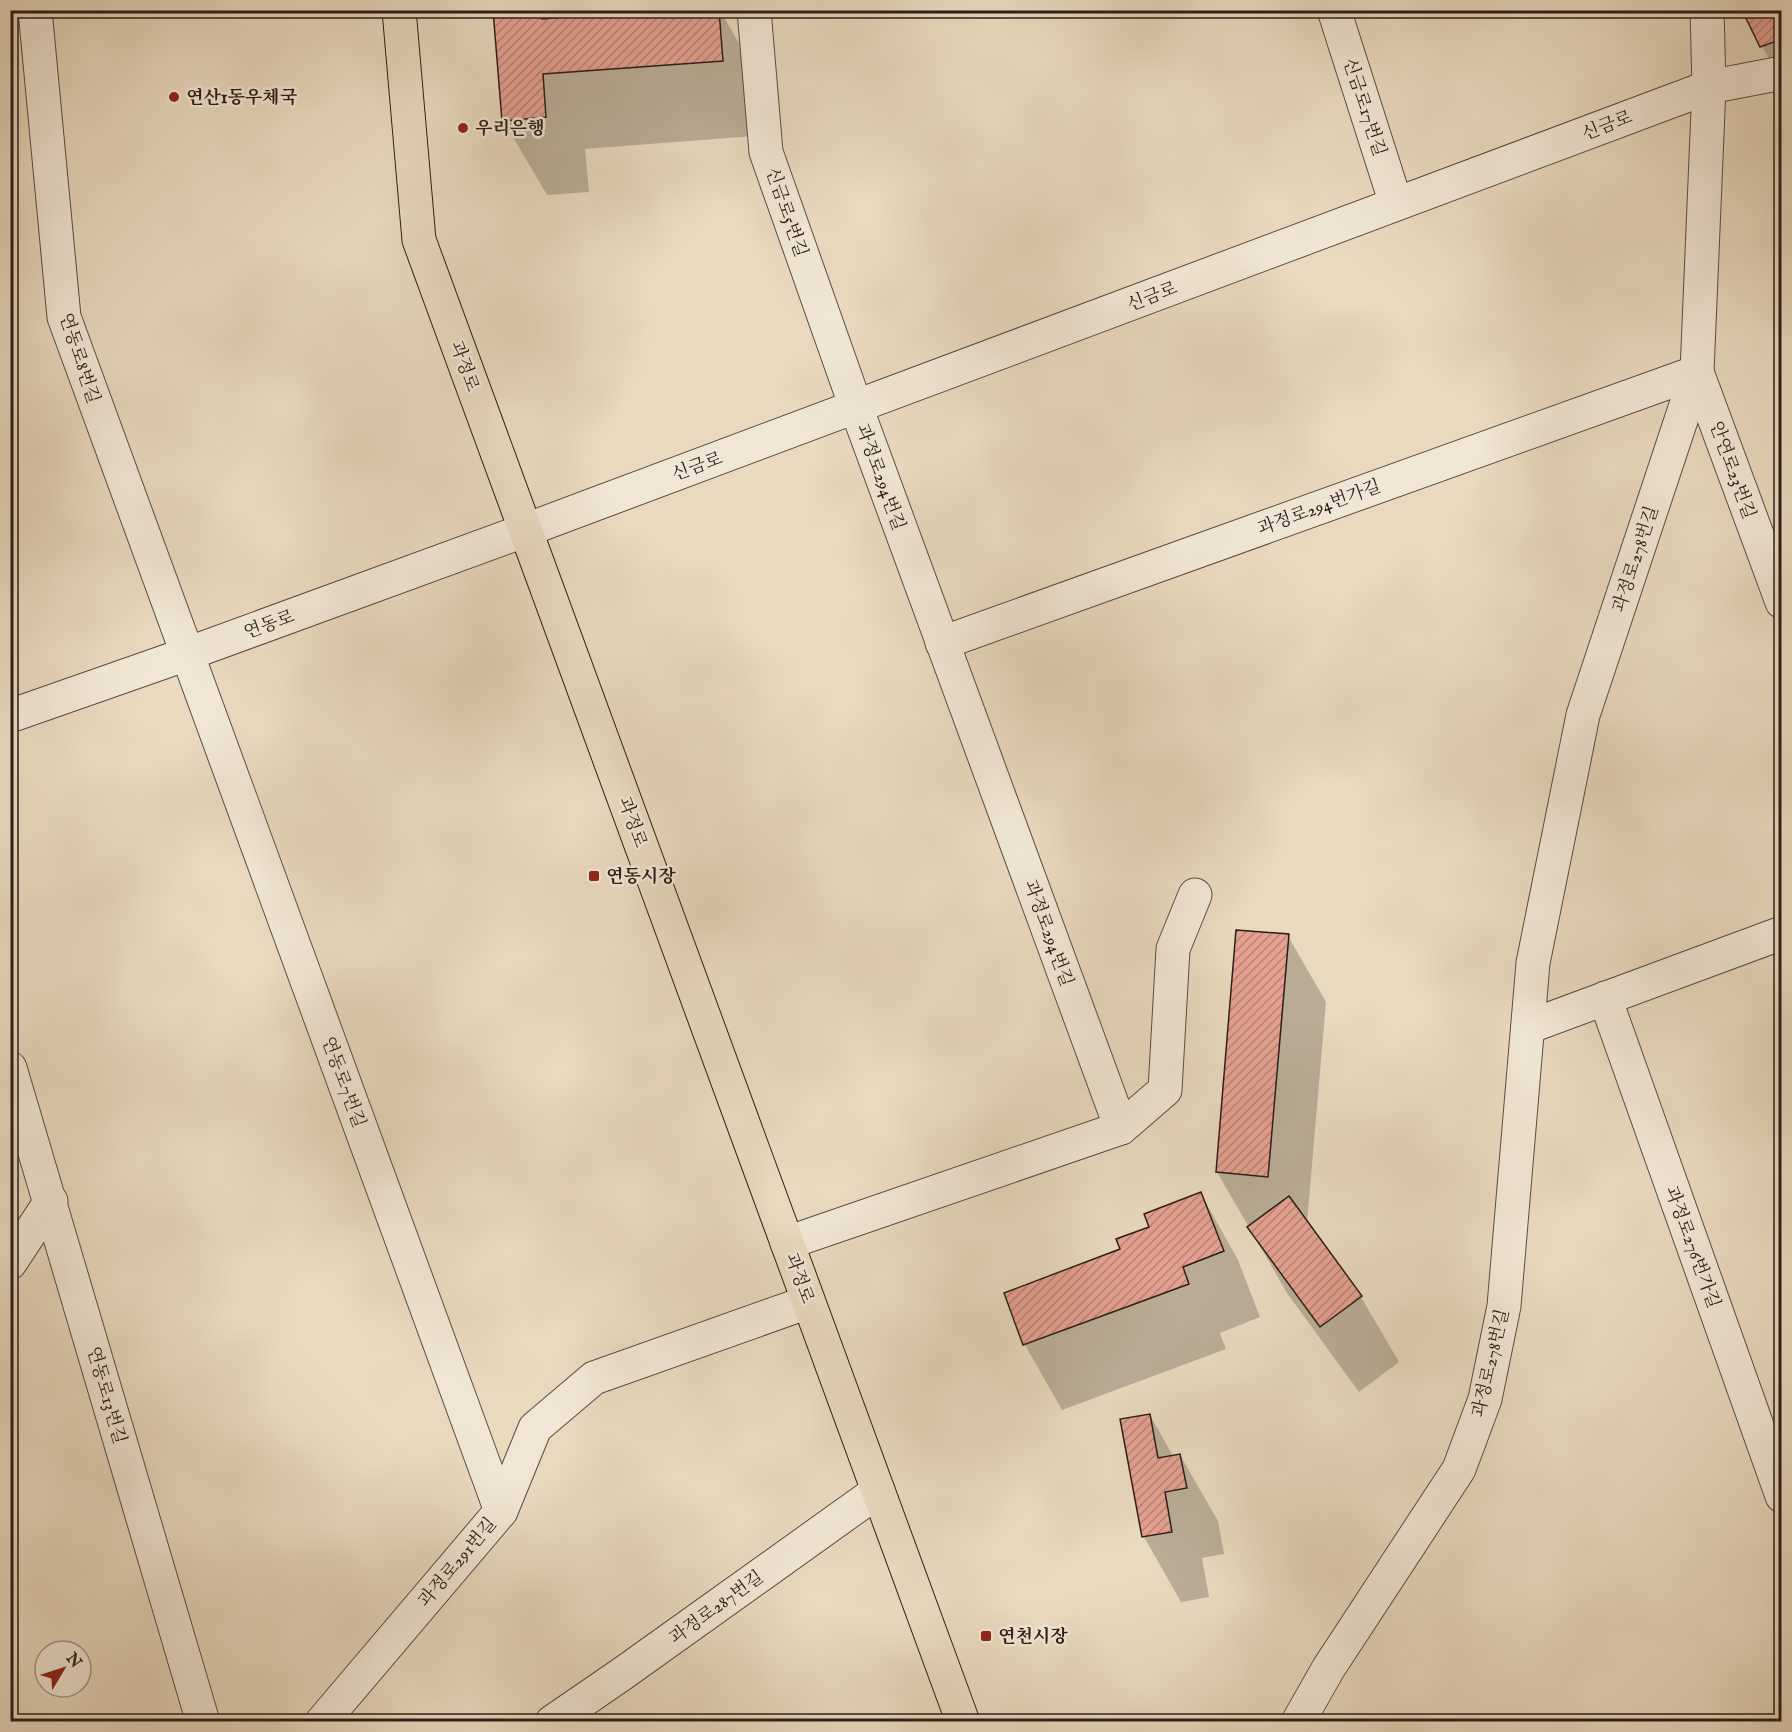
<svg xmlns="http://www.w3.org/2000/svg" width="1792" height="1732" font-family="'IM FELL English','Noto Serif KR',serif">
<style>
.shadow{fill:#0003}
.building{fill:url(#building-hatch);stroke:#2b1d18;stroke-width:1.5}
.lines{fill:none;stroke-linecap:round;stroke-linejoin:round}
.minor-casing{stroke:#5a4c42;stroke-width:35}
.major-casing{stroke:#2b1d18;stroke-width:35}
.minor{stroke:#f1e6d5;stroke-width:33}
.major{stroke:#e9d9bf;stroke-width:33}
.poi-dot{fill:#8f2418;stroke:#f1e6d5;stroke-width:2}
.labels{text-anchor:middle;stroke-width:5;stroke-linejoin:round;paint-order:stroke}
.poi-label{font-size:18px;font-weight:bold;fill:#2b1d18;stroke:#f1e6d5;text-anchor:start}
.street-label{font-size:18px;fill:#2b1d18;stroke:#f1e6d5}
</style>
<defs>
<pattern id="building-hatch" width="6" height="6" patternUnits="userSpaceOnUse" patternTransform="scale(1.5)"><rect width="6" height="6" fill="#e5a191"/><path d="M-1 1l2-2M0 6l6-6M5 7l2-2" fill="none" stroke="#ba8375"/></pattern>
</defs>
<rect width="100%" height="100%" fill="#e9d9bf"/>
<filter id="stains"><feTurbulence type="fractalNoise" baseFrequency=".00333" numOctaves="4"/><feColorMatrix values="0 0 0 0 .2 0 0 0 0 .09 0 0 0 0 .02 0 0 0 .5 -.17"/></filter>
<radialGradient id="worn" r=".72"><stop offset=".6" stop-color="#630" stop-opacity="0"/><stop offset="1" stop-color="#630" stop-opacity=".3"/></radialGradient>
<!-- shadow -->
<g class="shadow">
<path d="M495,10H558L563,18L670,10H720L761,82L766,135L585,149L589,192L547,195L503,120Z"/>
<path d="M1782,10V72L1777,74L1762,46Z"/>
<path d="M1288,936L1326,1002L1307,1223L1361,1297L1399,1362L1359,1392L1287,1293L1217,1172Z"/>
<path d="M1201,1194L1238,1260L1260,1317L1220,1333L1226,1349L1062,1410L1025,1345L1006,1294L1122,1250L1151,1228Z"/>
<path d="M1150,1415L1173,1456L1180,1455L1218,1521L1224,1554L1202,1558L1209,1597L1181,1602L1144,1537Z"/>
</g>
<!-- building -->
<g class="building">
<path d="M493,10H541L542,19L650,10H719L723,61L543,74L546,117L502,121Z"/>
<path d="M1782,10V39L1760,47L1742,10Z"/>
<path d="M1236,930L1289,934L1268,1177L1216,1172Z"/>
<path d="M1201,1192L1224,1251L1183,1267L1189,1284L1023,1345L1004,1293L1120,1249L1116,1239L1149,1227L1144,1214Z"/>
<path d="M1289,1196L1362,1296L1320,1327L1247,1227Z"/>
<path d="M1150,1414L1158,1458L1180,1454L1187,1488L1165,1492L1172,1532L1142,1537L1120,1419Z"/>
</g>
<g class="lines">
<!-- minor casing -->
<g class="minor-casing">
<g id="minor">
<path d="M35,10L64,317L501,1511"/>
<path d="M754,10L766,152L856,407L1121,1128"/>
<path d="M1334,10L1396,204"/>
<path d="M942,643L1697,372L1782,602"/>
<path d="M10,716L187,654L526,530L1709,87L1782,73"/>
<path d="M1605,998L1782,1496"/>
<path d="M1528,1027L1782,933"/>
<path d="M10,1068L203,1722"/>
<path d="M787,1243L1121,1128L1165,1090L1173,949L1195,895"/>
<path d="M10,1263L51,1201"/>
<path d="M322,1722L501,1511L535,1428L594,1378L808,1302"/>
<path d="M552,1722L622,1674L878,1491"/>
<path d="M1298,1722L1328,1669L1459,1469L1485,1399L1504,1306L1533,963L1583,715L1697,372L1709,87L1707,10"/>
</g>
</g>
<!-- major casing -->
<g class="major-casing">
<path id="major" d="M399,10L419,240L963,1722"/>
</g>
<!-- minor -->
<use href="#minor" class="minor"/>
<!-- major -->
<use href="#major" class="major"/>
</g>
<!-- markers -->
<g class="poi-dot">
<circle cx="174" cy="97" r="6"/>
<circle cx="463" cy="128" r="6"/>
<rect x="588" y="870" width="12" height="12" rx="3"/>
<rect x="980" y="1630" width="12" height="12" rx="3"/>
</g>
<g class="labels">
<!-- poi labels -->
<g class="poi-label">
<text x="186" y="103">연산1동우체국</text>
<text x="475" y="134">우리은행</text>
<text x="606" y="882">연동시장</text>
<text x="998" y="1642">연천시장</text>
</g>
<!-- street labels -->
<g class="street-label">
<text transform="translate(1365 107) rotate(72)" y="6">신금로17번길</text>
<text transform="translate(1607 125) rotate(-21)" y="6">신금로</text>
<text transform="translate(787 212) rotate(71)" y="6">신금로5번길</text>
<text transform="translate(1152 296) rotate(-21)" y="6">신금로</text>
<text transform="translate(80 358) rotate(72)" y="6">연동로8번길</text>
<text transform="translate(465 366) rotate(70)" y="6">과정로</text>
<text transform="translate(697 466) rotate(-20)" y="6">신금로</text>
<text transform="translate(1733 470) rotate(70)" y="6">안연로23번길</text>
<text transform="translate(881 477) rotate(70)" y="6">과정로294번길</text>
<text transform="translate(1319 507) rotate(-20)" y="6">과정로294번가길</text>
<text transform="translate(1635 559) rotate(-72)" y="6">과정로278번길</text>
<text transform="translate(269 624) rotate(-20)" y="6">연동로</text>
<text transform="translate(633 822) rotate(70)" y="6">과정로</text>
<text transform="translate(1049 933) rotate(70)" y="6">과정로294번길</text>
<text transform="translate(344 1082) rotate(70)" y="6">연동로7번길</text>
<text transform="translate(1693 1247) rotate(70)" y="6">과정로276번가길</text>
<text transform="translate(800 1278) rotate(70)" y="6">과정로</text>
<text transform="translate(1490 1363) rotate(-77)" y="6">과정로278번길</text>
<text transform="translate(107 1395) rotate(74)" y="6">연동로13번길</text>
<text transform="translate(457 1562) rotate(-50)" y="6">과정로291번길</text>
<text transform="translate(716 1607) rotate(-36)" y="6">과정로287번길</text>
</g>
</g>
<!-- margin -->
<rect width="1792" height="1732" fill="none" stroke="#e9d9bf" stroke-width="36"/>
<rect x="12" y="12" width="1768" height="1708" fill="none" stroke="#2b1d18" stroke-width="3"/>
<rect x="18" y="18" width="1756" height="1696" fill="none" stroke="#2b1d18" stroke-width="1.5"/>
<!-- north arrow -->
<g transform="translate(63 1669) rotate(51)"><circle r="28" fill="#f1e6d5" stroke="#a29689" stroke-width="1.5"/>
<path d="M0-4.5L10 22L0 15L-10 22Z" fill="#8f2418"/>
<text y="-9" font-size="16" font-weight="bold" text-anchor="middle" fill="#2b1d18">N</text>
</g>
<rect width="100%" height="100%" filter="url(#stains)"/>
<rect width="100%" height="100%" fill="url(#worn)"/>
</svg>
